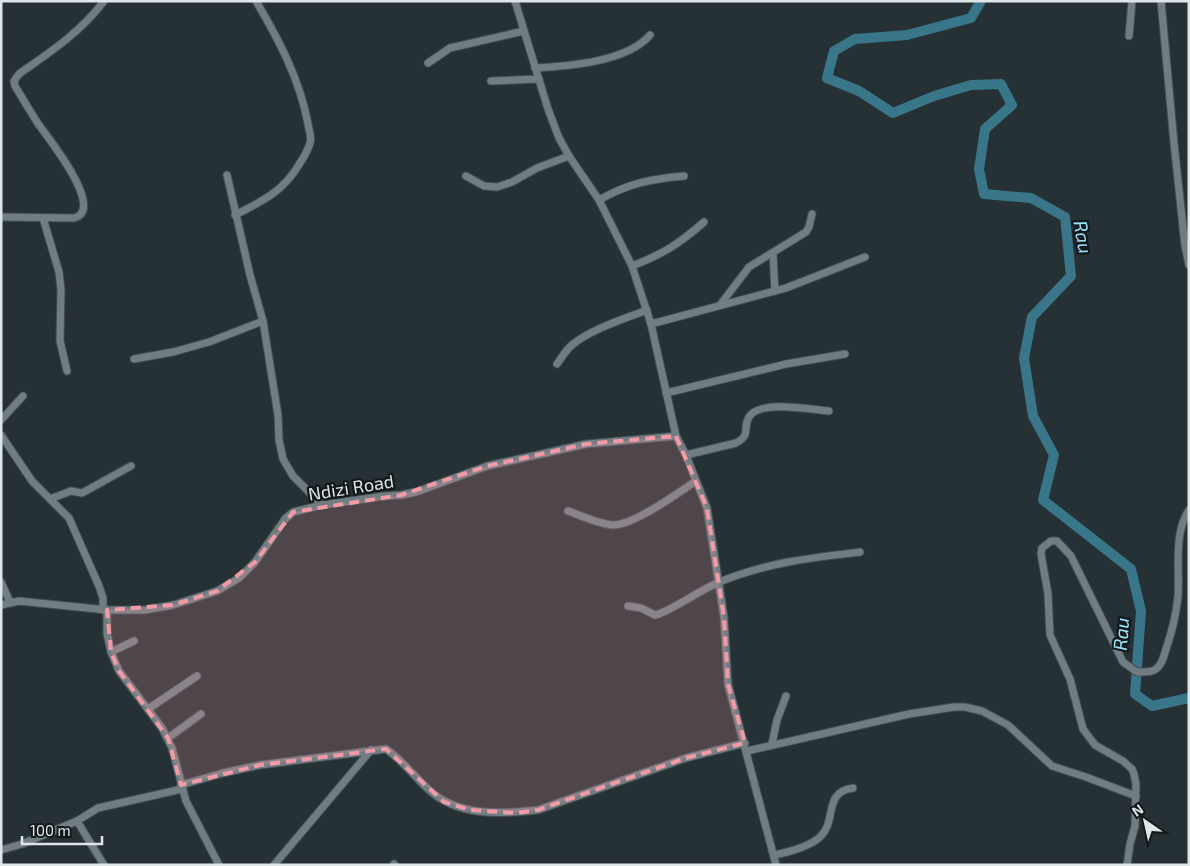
<svg xmlns="http://www.w3.org/2000/svg" width="1190" height="866" font-family="'Exo 2',sans-serif">
<style>
.lines{fill:none;stroke-linecap:round;stroke-linejoin:round}
.river{stroke:#3a7689;stroke-width:10}
.minor-casing{stroke:#444e52;stroke-width:9}
.minor{stroke:#707e83;stroke-width:7}
.marked{fill:#f49aa6;fill-opacity:0.2;stroke:#f49aa6;stroke-width:4;stroke-dasharray:10 6;stroke-linejoin:round}
.labels{text-anchor:middle;stroke-width:4.5;stroke-linejoin:round;paint-order:stroke}
.street-label{font-size:18px;fill:#dfe6e9;stroke:#13181a}
.water-label{font-size:19px;font-style:italic;fill:#9ae2fa;stroke:#13181a}
</style>
<rect width="100%" height="100%" fill="#253135"/>
<g class="lines">
<!-- river -->
<path class="river" d="M981,1L971,18L907,35L855,39L834,51L827,78L859,91L893,113L934,96L971,85L1001,84L1012,105L985,129L979,169L984,194L1031,198L1065,217L1071,276L1032,317L1024,358L1033,416L1054,455L1043,500L1131,569L1141,611L1135,694L1152,706L1189,698"/>
<!-- minor casing -->
<g class="minor-casing">
<g id="minor">
<path d="M515,1L548,109L559,138L569,156L599,200L632,266L651,324L676,436L686,455L707,508L724,617L728,684L776,865"/>
<path d="M1161,1L1174,143L1185,246L1189,265"/>
<path d="M1129,36L1132,1"/>
<path d="M428,63L450,48L524,31"/>
<path d="M535,68C569,66 627,62 650,35"/>
<path d="M491,81L539,79"/>
<path d="M227,175L250,275L263,321L278,415L279,440L283,459L293,476L322,505"/>
<path d="M466,176L484,186L497,187L512,182L537,168L569,156"/>
<path d="M599,200C629,183 651,179 684,176"/>
<path d="M235,215C263,201 284,191 300,163C304,157 308,150 310,143C312,138 309,130 308,124C300,80 279,40 256,1"/>
<path d="M1,217L74,218C106,210 49,139 39,125C31,113 23,99 15,86L14,81L19,74C50,52 81,32 104,1"/>
<path d="M43,218L59,272L61,289L60,341L67,371"/>
<path d="M773,254L775,291"/>
<path d="M632,266C663,254 679,244 704,222"/>
<path d="M720,305L749,267L806,232L809,227L812,214"/>
<path d="M651,324L786,288L865,257"/>
<path d="M134,359L173,352L209,342L263,321"/>
<path d="M557,364C562,357 566,350 572,345C591,329 624,319 647,310"/>
<path d="M666,393L786,364L845,354"/>
<path d="M1,420L23,396"/>
<path d="M1,435L32,481L69,518L99,586L103,598V610"/>
<path d="M686,455L736,443C752,434 742,429 749,417C760,399 812,410 829,411"/>
<path d="M50,499L71,491L82,493L131,466"/>
<path d="M568,511C582,516 599,524 613,525C634,525 678,493 696,481"/>
<path d="M1,582L10,602"/>
<path d="M1,605L19,601L107,610H144L173,605L217,591L239,578L255,562L285,519L293,512L322,505L384,496L401,495L416,492L487,466L586,444L676,436"/>
<path d="M628,606L641,608L655,615L659,614C679,606 697,592 717,583C764,563 809,558 860,552"/>
<path d="M107,610V634L111,652L119,671L162,728L172,748L186,801L219,865"/>
<path d="M111,652L134,641"/>
<path d="M148,709L197,676"/>
<path d="M168,738L201,714"/>
<path d="M772,744L777,720L786,696"/>
<path d="M747,751L909,714L954,707H965L982,711L1008,725L1052,766L1086,777L1136,796"/>
<path d="M181,785L223,773L260,765L386,749C402,760 414,776 428,789C457,817 501,814 538,810L686,758L745,743"/>
<path d="M77,821L104,865"/>
<path d="M1,850L22,844L77,821L98,808L182,789"/>
<path d="M774,855C789,852 810,847 821,836C837,820 823,792 853,788"/>
<path d="M394,864L395,865"/>
<path d="M274,865L371,750"/>
<path d="M1127,865L1130,844L1135,826L1136,784L1134,774L1132,769L1123,761L1095,745L1083,729L1070,679L1050,635L1048,594L1041,554L1042,548L1051,541H1057L1071,556L1123,662L1137,672C1143,672 1151,673 1156,669C1162,665 1164,656 1166,649C1172,632 1176,615 1178,597C1180,569 1173,534 1189,510"/>
</g>
</g>
<!-- minor -->
<use href="#minor" class="minor"/>
</g>
<!-- marked area -->
<path class="marked" d="M676,436L707,508L724,617L728,684L745,743L686,758L538,810L515,813L470,810L444,802L386,749L260,765L181,785L168,738L119,671L111,652L107,610L173,605L217,591L255,562L293,512L401,495L487,466L586,444Z"/>
<g class="labels">
<!-- street labels -->
<g class="street-label">
<text transform="translate(351 488) rotate(-9)" y="6">Ndizi Road</text>
</g>
<!-- water labels -->
<g class="water-label">
<text transform="translate(1083 237) rotate(80)" y="7">Rau</text>
<text transform="translate(1121 634) rotate(-86)" y="7">Rau</text>
</g>
</g>
<!-- border -->
<rect width="1190" height="866" fill="none" stroke="#dfe6e9" stroke-width="5"/>
<!-- north arrow -->
<g transform="translate(1145 821) rotate(326)" stroke="#13181a" stroke-width="4" paint-order="stroke">
<path d="M0-4L9 19L0 12L-9 19Z" fill="#dfe6e9"/>
<text y="-8" font-size="14" font-weight="bold" text-anchor="middle" fill="#dfe6e9">N</text>
</g>
<!-- scale -->
<path d="M22 836v8h80v-8" fill="none" stroke="#dfe6e9" stroke-width="2.5"/>
<text x="30" y="836" font-size="15" fill="#dfe6e9" stroke="#13181a" stroke-width="4" paint-order="stroke">100 m</text>
</svg>
